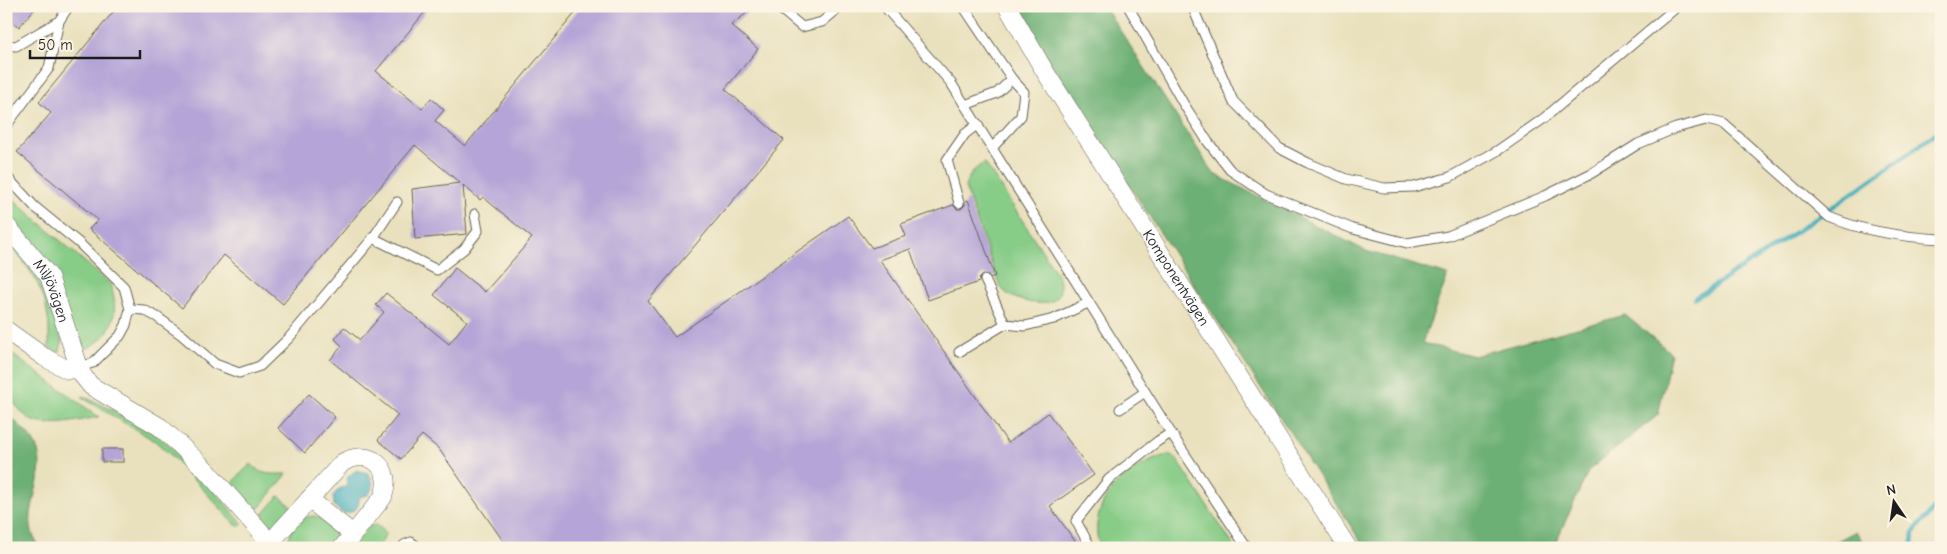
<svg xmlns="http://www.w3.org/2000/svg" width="1947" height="554" font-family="'Comic Neue',sans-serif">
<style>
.green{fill:#87cc87;stroke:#527452}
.forest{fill:#6db074;stroke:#446648}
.water{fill:#3eacbc;stroke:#2d646c}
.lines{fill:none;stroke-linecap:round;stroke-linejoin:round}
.stream{stroke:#3eacbc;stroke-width:4.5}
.building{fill:#b4a4d7}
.lane-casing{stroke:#646154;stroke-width:11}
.street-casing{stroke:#646154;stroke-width:19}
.lane{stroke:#fff;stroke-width:9}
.street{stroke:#fff;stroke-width:18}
.labels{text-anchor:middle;stroke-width:4;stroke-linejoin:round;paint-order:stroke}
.street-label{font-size:15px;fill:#1c1c1c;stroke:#fcf5e5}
</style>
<rect width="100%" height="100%" fill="#fcf5e5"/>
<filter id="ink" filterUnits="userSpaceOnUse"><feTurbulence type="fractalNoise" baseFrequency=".02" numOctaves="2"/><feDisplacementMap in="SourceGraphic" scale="10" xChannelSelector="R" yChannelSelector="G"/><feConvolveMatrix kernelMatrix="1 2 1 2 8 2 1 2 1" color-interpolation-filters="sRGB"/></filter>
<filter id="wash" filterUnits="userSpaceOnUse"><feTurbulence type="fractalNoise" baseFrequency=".0096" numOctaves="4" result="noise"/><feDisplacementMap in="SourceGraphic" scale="20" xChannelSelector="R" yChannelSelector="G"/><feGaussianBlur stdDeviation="1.12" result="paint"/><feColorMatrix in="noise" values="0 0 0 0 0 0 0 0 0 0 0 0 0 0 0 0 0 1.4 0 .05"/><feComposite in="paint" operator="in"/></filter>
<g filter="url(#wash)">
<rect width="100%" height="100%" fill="#e9e1bd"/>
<!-- green -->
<g class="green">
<path d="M985,163L1059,277C1060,284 1062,294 1055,299C1045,308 1019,301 1009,295C1006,293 1003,290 1000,287L965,187C969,175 974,168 985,163Z"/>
<path d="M6,193L110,284C121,312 112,339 83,350L80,348L33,244L6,216Z"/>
<path d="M6,236L34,270L44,287L62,342L60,351L56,352L50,348L49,346C51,298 37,276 6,241Z"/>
<path d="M6,350L99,417C81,420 43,430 28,418C20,411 13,402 6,394Z"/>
<path d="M83,396C104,406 125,415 145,427C183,451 213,490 243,524L240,526L236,525L172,456L155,441L83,398Z"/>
<path d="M1168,455L1176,458L1235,548H1102C1089,530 1102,497 1117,483C1127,473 1154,457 1168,455Z"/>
<path d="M251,464C263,476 270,474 287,474L254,514L233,489C232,479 244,471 251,464Z"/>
<path d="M279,496L290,505L291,508L279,525L268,526L259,519Z"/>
<path d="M313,516C330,519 338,531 335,548H290C286,531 297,518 313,516Z"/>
<path d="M377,525L386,533L383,538L384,539L377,548H351L370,526Z"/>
</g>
<!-- forest -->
<g class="forest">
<path d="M1019,6H1104L1214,174L1366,251L1448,275L1422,343L1474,356L1625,315L1671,353L1658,415L1589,470L1553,548H1365L1041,49Z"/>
<path d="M6,412C17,424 36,438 39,455C45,485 16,522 41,548H6Z"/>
<path d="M1856,531L1866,548H1824Z"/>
</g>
<!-- water -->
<path class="water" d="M357,470L368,473C374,480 374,488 368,495L359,497C360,509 353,514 342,513L334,506L333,496L340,488L346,487L348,476Z"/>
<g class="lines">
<!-- stream -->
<g class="stream">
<path d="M1695,298C1779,244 1862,189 1941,129"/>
<path d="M1912,548L1913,533L1941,500"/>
</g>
</g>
<g id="blocks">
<!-- building -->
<g class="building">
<path d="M9,6H37L19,27L6,16V10Z"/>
<path d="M118,6H430L376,71L422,109L431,98L444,110L435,121L465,146L581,6H756L731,25L758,49L725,89L784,140L648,301L675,337L848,216L872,248L906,236L901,224L953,205L957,209H961L965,205V201L968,200L995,276L991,278L988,275L983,274L980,277L979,282L928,300L910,249L880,260L1008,443L1048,413L1094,475L1050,506L1080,548H508L439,449L422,435L401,459L378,440L398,415L330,360L342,346L335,339L344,327L360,340L384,312L376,305L386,293L449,344L467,321L434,295L455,268L485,292L532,238L483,197L480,200L463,185L467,234L415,239L412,189L460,183L415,145L283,304L224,255L182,308L89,229L98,220L17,152L51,113L39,102Z"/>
<path d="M309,394L335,417L305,453L278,428Z"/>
<rect x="102" y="449" width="21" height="13"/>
</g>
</g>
</g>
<g filter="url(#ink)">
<use href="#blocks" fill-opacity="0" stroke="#646154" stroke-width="1"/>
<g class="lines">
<!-- lane casing -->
<g class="lane-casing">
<g id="lane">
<path d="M777,6L802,27L822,22L841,6"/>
<path d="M884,6L951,83L1171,433L1247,548"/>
<path d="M963,6L1012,79L1024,92L1021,116L993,147"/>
<path d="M1128,6L1183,103L1208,142L1230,170L1266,194L1353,229L1407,243L1448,236L1545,196L1592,173L1638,144L1676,128L1706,120L1724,124L1829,217C1862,231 1905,237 1941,239"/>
<path d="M1192,6L1233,101L1279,148L1308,163L1346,179L1384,188L1414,187L1450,177L1497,151L1543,119L1678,6"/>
<path d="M6,45L16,46L59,21L69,6"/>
<path d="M965,105L997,93L1012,79"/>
<path d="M6,126L49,68L59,21"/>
<path d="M6,176L35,207L79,243L124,287L130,309L126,325L120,336L93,363L79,367"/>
<path d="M959,203L947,160L965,134L978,124"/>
<path d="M373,238L437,270L464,249L478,231L475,214"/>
<path d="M985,280L1005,324L1025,326L1054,319L1088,303"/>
<path d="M130,309L144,310L157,317L182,335L215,364L239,373L260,366L289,338L373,238L397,202"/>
<path d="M959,352L1005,324"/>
<path d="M1120,409L1145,392"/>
<path d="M404,545L411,542L419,548"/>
<path d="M1091,548L1076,521L1109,479L1158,441L1171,433"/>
</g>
</g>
<!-- street casing -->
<g class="street-casing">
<g id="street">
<path id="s1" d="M1007,6L1044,70L1348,548"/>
<path id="s2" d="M6,225L49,276L79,367"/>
<path d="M6,330L44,357L68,370L79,367L83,376L91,386L160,427L180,445L206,470L261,532L270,548"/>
<path d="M309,499L353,534"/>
<path d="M268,545L342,463C369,447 394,467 383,497L342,548"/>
</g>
</g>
<!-- lane -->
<use href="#lane" class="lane"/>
<!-- street -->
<use href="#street" class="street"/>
</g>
</g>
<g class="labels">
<!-- street labels -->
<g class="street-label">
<text dy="5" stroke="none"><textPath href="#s1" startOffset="320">Komponentvägen</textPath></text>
<text dy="5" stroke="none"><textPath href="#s2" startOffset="81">Miljövägen</textPath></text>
</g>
</g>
<!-- margin -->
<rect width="1947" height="554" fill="none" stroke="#fcf5e5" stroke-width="25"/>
<!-- north arrow -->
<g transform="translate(1894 502) rotate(347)" stroke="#fcf5e5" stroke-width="4" paint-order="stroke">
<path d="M0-4L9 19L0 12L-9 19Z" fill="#1c1c1c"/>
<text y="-8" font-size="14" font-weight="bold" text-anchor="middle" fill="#1c1c1c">N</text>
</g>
<!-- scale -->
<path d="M30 50v8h110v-8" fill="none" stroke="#1c1c1c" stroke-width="2.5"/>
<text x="38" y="50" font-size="15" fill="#1c1c1c" stroke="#fcf5e5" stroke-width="4" paint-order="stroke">50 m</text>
</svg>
